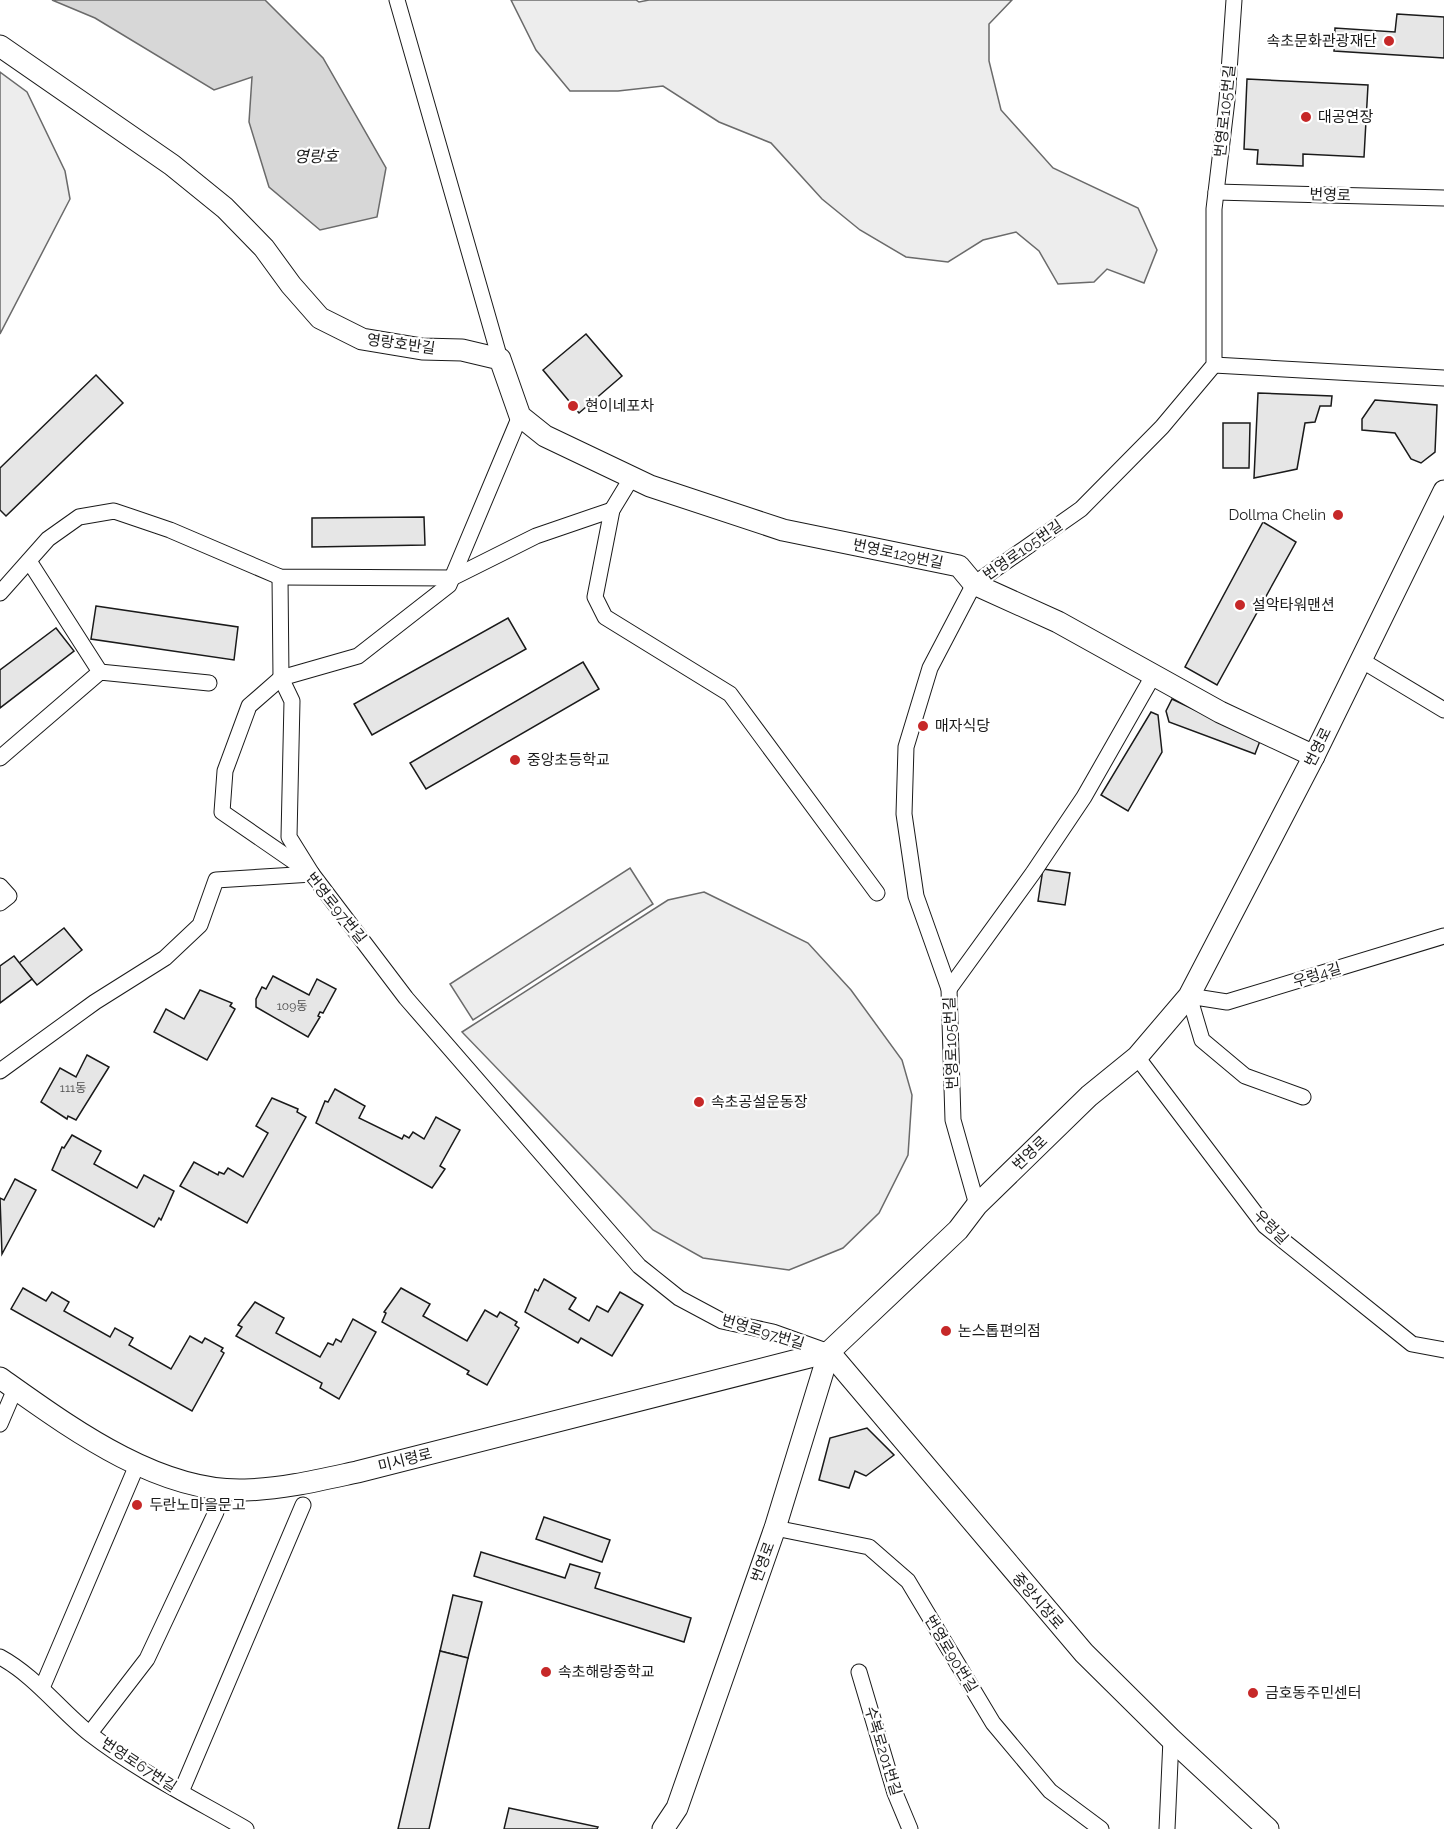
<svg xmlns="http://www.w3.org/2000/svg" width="1444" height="1829" font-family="Raleway,'Noto Sans KR',sans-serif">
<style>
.built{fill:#ededed;stroke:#6a6a6a;stroke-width:1.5}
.water{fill:#d7d7d7;stroke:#6a6a6a;stroke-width:1.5}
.building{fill:#e6e6e6;stroke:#1a1a1a;stroke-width:1.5}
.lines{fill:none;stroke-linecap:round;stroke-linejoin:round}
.street-casing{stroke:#1a1a1a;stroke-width:17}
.secondary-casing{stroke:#1a1a1a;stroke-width:23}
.street{stroke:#fff;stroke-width:15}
.secondary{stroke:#fff;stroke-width:21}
.poi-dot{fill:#c62828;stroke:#fff;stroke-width:2}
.labels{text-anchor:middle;stroke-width:4.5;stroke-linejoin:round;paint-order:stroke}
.number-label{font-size:12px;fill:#4d4d4d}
.poi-label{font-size:15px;fill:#1a1a1a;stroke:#fff;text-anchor:start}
.street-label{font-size:15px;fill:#1a1a1a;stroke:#fff}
.water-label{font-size:16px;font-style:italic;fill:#1a1a1a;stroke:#fff}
</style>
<rect width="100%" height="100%" fill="#fff"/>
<!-- built -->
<g class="built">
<path d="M511,0H636L639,2L649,0H1012L989,24V61L1001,110L1053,168L1138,208L1157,250L1144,283L1107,269L1094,282L1058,284L1039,251L1016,232L983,240L948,262L906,257L860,230L822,199L771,143L719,122L663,86L618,91H570L536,50Z"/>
<path d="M0,72L27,92L65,171L70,199L0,334Z"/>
<path d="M630,868L653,904L473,1020L450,984Z"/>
<path d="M704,892L808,943L851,990L902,1060L912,1095L908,1155L879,1213L843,1248L789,1270L703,1258L653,1230L462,1032L668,900Z"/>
</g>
<!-- water -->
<path class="water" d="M52,0H265L323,58L386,168L377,217L320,230L269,187L249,122L252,77L214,90L95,18Z"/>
<!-- building -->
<g class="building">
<path d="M1397,14L1444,17V58L1334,51L1335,28L1395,32Z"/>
<path d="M1247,79L1368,85L1364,157L1303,154V166L1257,164L1258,150L1244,149Z"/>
<path d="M586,334L622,376L579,413L543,370Z"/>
<path d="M96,375L123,403L6,516L0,510V468Z"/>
<path d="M1258,393L1332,396L1331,406H1320L1315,422L1305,423L1297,469L1254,478Z"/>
<path d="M1375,400L1437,405L1435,452L1421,463L1411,459L1395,433L1362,430V419Z"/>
<path d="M1223,423H1250L1249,468H1223Z"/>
<path d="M424,517L425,545L312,547V518Z"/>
<path d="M1263,522L1296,542L1217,685L1185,667Z"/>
<path d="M96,606L238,627L234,660L91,639Z"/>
<path d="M508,618L526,649L372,735L354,704Z"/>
<path d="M56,628L74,651L0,708V670Z"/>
<path d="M583,662L599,689L426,789L410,763Z"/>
<path d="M1172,699L1260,741L1255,754L1169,722L1166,711Z"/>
<path d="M1151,712L1158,715L1162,752L1128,811L1101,795Z"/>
<path d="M1043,869L1070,873L1065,905L1038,901Z"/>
<path d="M64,928L82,950L37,985L19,963Z"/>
<path d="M14,956L32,979L0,1003V966Z"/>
<path d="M273,976L309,995L317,979L336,989L323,1013L320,1012L318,1016L320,1017L308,1037L256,1007V999L262,987L266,989Z"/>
<path d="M200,990L232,1003L230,1006L235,1009L207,1060L154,1032L166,1009L184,1019Z"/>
<path d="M87,1055L109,1067L76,1120L68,1116L67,1119L41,1102L60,1068L76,1077Z"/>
<path d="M335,1089L365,1106L359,1118L402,1139L404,1135L409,1138L413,1132L424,1139L436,1117L460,1130L440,1166L445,1169L432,1188L316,1123L325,1101L328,1102Z"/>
<path d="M272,1098L298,1109L297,1112L306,1117L247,1223L180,1186L194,1162L218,1175L219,1172L224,1174L228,1168L243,1177L268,1133L256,1126Z"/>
<path d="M72,1135L101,1151L94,1164L137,1188L144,1175L174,1191L161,1220L159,1218L154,1227L52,1170L62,1147L64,1148Z"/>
<path d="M15,1179L36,1190L2,1254L0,1198L4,1200Z"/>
<path d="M544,1279L576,1298L569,1309L589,1321L597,1306L608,1312L620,1292L643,1305L612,1356L581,1338L578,1343L525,1312L535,1289L538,1291Z"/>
<path d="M23,1288L46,1301L52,1292L69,1302L64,1311L110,1337L115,1328L133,1338L129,1345L171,1369L190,1336L202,1343L205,1338L223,1348L221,1351L224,1353L192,1411L11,1309Z"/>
<path d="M401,1288L430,1304L423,1316L467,1341L485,1310L497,1317L500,1312L517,1322L515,1325L519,1328L487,1385L467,1374L469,1371L382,1322L386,1313L384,1312Z"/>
<path d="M255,1302L284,1318L276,1333L320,1357L328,1343L333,1345L336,1339L341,1342L353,1319L376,1332L339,1399L320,1388L322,1383L236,1336L242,1327L238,1325Z"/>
<path d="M867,1428L894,1455L866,1476L855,1471L849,1488L819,1480L830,1438Z"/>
<path d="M544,1517L610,1540L602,1562L536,1539Z"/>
<path d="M481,1552L565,1578L570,1564L600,1573L595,1588L691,1618L684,1642L474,1576Z"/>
<path d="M453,1595L482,1602L468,1658L440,1651Z"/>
<path d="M440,1651L468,1658L429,1829H398Z"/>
<path d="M509,1808L598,1827L597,1829H504Z"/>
</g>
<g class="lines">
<!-- street casing -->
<g class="street-casing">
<g id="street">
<path d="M397,0L500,359"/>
<path d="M1216,192L1444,198"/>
<path d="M1214,365L1444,378"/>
<path d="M520,416L449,585L358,656L281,678L249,706L225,771L222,812L312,874L406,998L639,1266L679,1298L722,1321L773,1332L829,1352"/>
<path d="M632,477L612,510L595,597L605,617L730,694L877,893"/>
<path d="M29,561L100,672"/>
<path d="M0,593L48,539L79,517L114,511L170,530L280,577L452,578L536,536L612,510"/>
<path d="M1361,660L1444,710"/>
<path d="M0,758L100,672L209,683"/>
<path d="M0,886L9,896L0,903"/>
<path d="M949,989L1033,873L1084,797L1153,676"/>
<path d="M1137,1057L1265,1226L1412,1344L1444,1350"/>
<path d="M0,1071L95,1002L165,958L200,925L216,880L312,874L289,837L292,701L281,678L280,577"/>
<path d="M1303,1097L1245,1076L1202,1040L1189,996L1227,1002L1444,936"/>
<path d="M977,1205L953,1120L949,989L916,896L904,814L906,747L930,668L974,584L1081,509L1162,427L1214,365V209L1227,100L1234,0"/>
<path d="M0,1424L15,1389"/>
<path d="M775,1528L869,1547L908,1581L993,1723L1050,1791L1101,1829"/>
<path d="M0,1657C35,1676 59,1709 90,1734C138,1771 194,1799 246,1829"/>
<path d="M859,1672L895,1793L910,1829"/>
<path d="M42,1688L137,1465"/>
<path d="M90,1733L147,1659L216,1512"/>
<path d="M181,1792L303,1505"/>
<path d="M1167,1829L1171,1739"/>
</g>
</g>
<!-- secondary casing -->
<g class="secondary-casing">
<g id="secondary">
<path d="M0,46L172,165L225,208L264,248L291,285L320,318L362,339L422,349L462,350L500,359L520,416L545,436L650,486L783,530L959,566L974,584L1058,622L1220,712L1314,756"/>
<path d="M829,1352L1084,1653L1171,1739L1268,1829"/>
<path d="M0,1378C68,1426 157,1493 245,1490C283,1489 320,1480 357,1472L829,1352"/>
<path d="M663,1829L677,1808L775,1528L829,1352L958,1230L977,1205L1089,1096L1137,1057L1189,996L1314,756L1444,491"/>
</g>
</g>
<!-- street -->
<use href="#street" class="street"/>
<!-- secondary -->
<use href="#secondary" class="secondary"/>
</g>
<!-- markers -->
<g class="poi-dot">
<circle cx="1389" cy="41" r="6"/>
<circle cx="1306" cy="117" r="6"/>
<circle cx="573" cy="406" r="6"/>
<circle cx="1338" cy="515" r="6"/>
<circle cx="1240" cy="605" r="6"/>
<circle cx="923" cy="726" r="6"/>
<circle cx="515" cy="760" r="6"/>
<circle cx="699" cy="1102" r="6"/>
<circle cx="946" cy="1331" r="6"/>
<circle cx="137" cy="1505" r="6"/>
<circle cx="546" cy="1672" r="6"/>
<circle cx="1253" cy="1693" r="6"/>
</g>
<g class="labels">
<!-- number labels -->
<g class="number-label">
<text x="292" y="1010">109동</text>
<text x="73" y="1092">111동</text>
</g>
<!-- poi labels -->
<g class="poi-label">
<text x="1377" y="46" text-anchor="end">속초문화관광재단</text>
<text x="1318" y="122">대공연장</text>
<text x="585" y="411">현이네포차</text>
<text x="1326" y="520" text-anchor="end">Dollma Chelin</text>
<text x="1252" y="610">설악타워맨션</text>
<text x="935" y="731">매자식당</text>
<text x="527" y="765">중앙초등학교</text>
<text x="711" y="1107">속초공설운동장</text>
<text x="958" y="1336">논스톱편의점</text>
<text x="149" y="1510">두란노마을문고</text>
<text x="558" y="1677">속초해랑중학교</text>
<text x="1265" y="1698">금호동주민센터</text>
</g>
<!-- street labels -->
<g class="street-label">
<text transform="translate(1225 111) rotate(-84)" y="5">번영로105번길</text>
<text transform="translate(1330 195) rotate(2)" y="5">번영로</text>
<text transform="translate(401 344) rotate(8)" y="5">영랑호반길</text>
<text transform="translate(1023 550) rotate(-35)" y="5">번영로105번길</text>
<text transform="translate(898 554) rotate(12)" y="5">번영로129번길</text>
<text transform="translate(1318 747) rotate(-64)" y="5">번영로</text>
<text transform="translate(336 908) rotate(51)" y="5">번영로97번길</text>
<text transform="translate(1317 975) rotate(-17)" y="5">우렁4길</text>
<text transform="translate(951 1043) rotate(-92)" y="5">번영로105번길</text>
<text transform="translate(1030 1153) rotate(-44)" y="5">번영로</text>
<text transform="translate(1271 1227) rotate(45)" y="5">우렁길</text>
<text transform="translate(763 1332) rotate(17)" y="5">번영로97번길</text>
<text transform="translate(405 1460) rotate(-14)" y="5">미시령로</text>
<text transform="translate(763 1562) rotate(-70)" y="5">번영로</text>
<text transform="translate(1038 1601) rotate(49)" y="5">중앙시장로</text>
<text transform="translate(951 1654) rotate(59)" y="5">번영로90번길</text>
<text transform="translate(883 1751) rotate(73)" y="5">수복로201번길</text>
<text transform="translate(139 1765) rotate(33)" y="5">번영로67번길</text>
</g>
<!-- water labels -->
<g class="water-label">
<text x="316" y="162">영랑호</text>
</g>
</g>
</svg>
